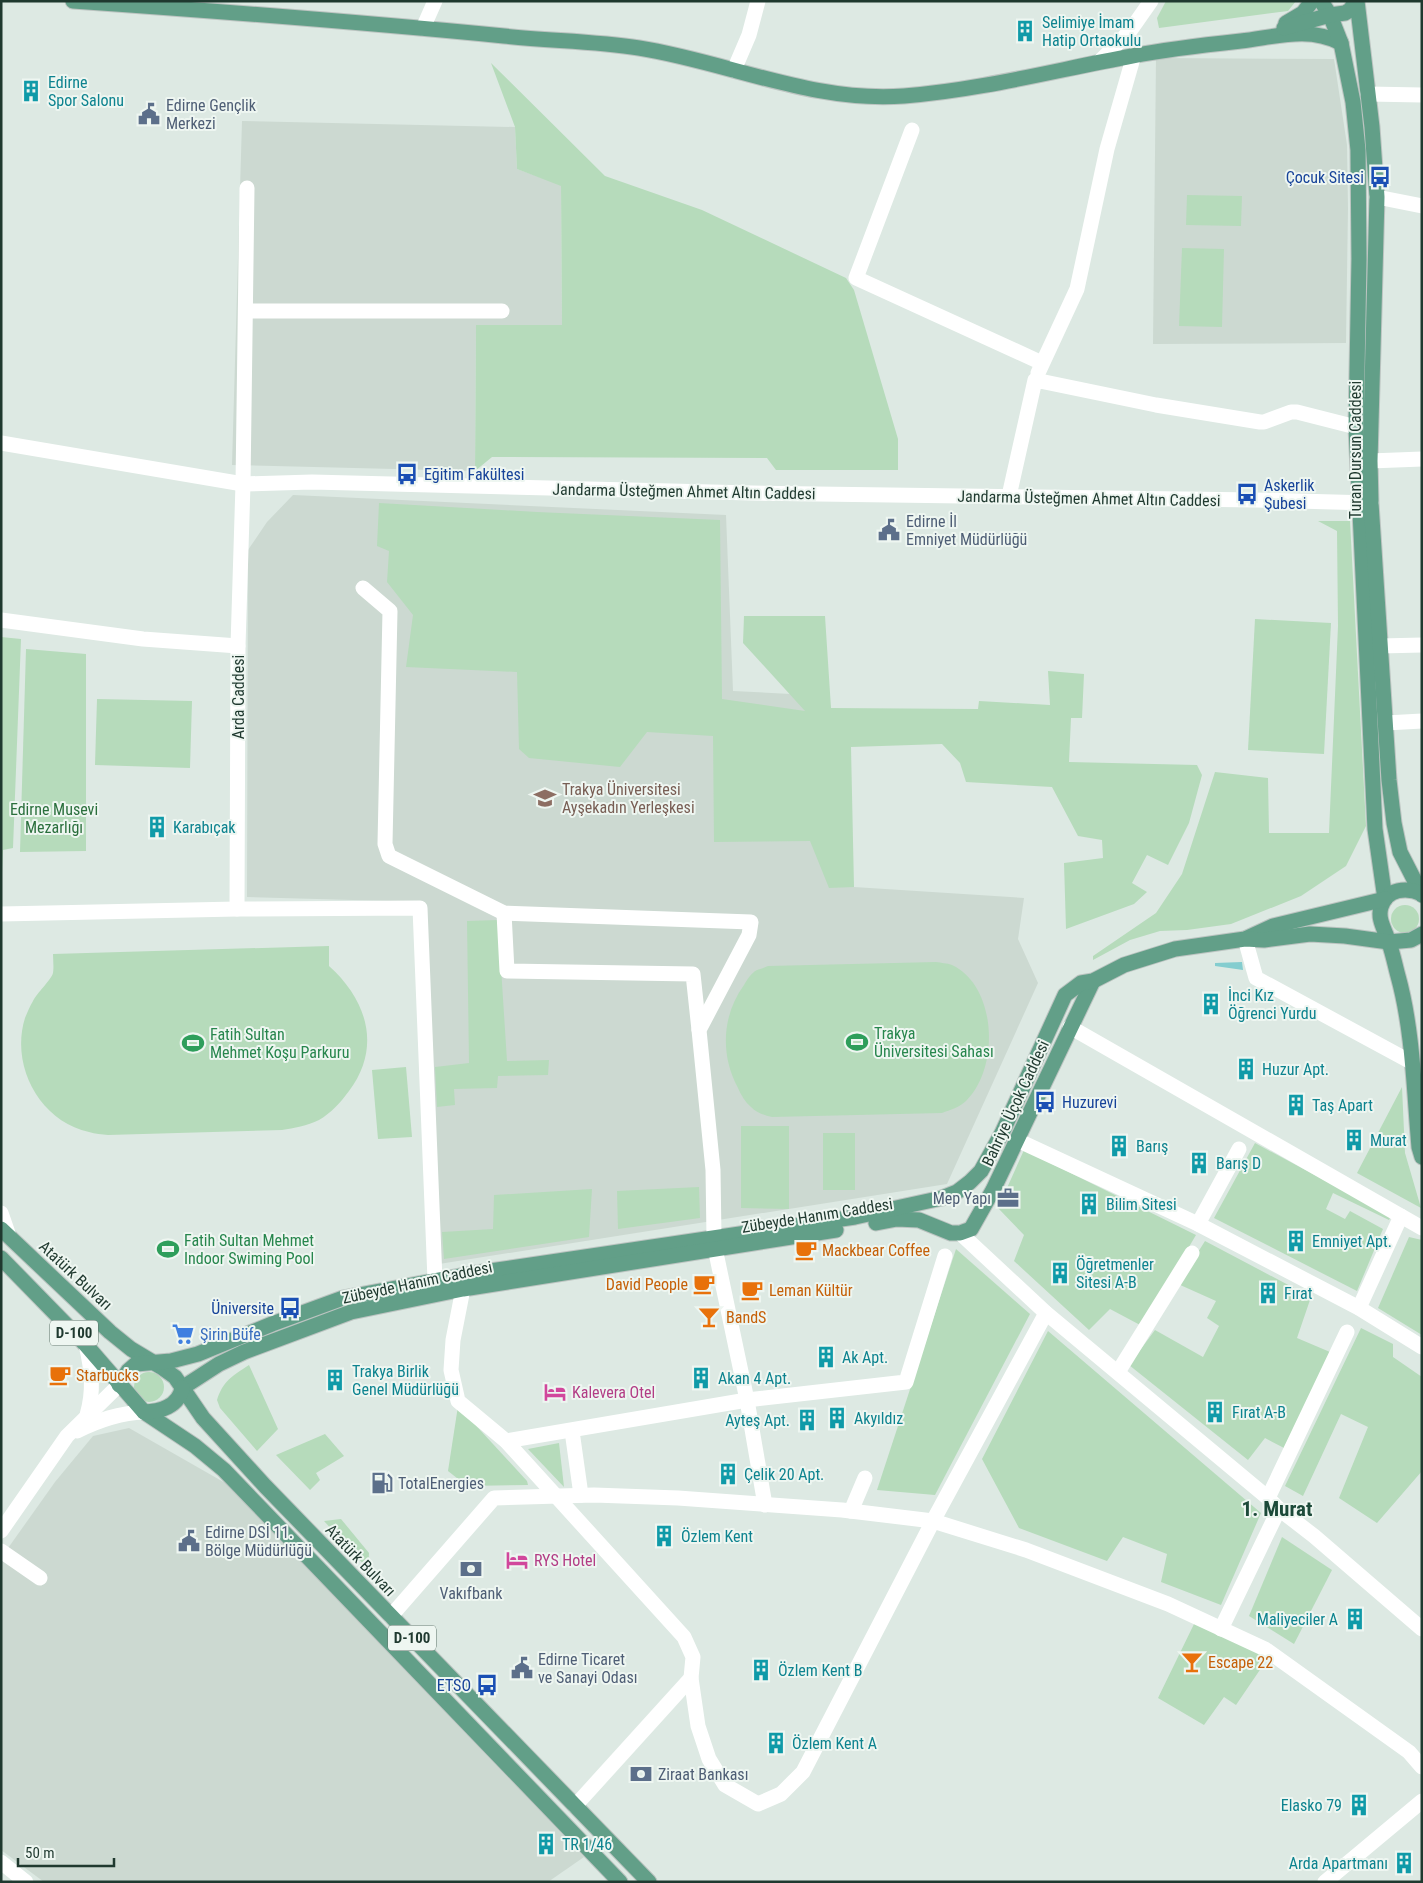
<svg xmlns="http://www.w3.org/2000/svg" width="1423" height="1883" font-family="'Roboto Condensed',sans-serif">
<style>
.built{fill:#ccd9d1}
.green{fill:#b6dbbb}
.water{fill:#84cdcf}
.lines{fill:none;stroke-linecap:round;stroke-linejoin:round}
.major-casing{stroke:#bcc4c1;stroke-width:17}
.minor{stroke:#fff;stroke-width:15}
.major{stroke:#629f88;stroke-width:15}
.labels{text-anchor:middle;stroke-width:4;stroke-linejoin:round;paint-order:stroke}
.shield{fill:#eef6f1;stroke:#5d7269;stroke-width:1}
.shield-label{font-size:15px;font-weight:bold;fill:#1f392f}
.culture-label{font-size:16px;fill:#0d838f;stroke:#eef6f1;text-anchor:start}
.service-label{font-size:16px;fill:#4e5e75;stroke:#eef6f1;text-anchor:start}
.transit-label{font-size:16px;fill:#164399;stroke:#eef6f1;text-anchor:end}
.street-label{font-size:16px;fill:#1f392f;stroke:#eef6f1}
.education-label{font-size:16px;fill:#785e54;stroke:#eef6f1;text-anchor:start}
.park-label{font-size:16px;fill:#2a6f3c;stroke:#eef6f1}
.leisure-label{font-size:16px;fill:#27864d;stroke:#eef6f1;text-anchor:start}
.food-label{font-size:16px;fill:#c56008;stroke:#eef6f1;text-anchor:start}
.shop-label{font-size:16px;fill:#366cbe;stroke:#eef6f1;text-anchor:start}
.hotel-label{font-size:16px;fill:#b23c85;stroke:#eef6f1;text-anchor:start}
.district-label{font-size:21px;font-weight:bold;fill:#1c4a39;stroke:#eef6f1}
</style>
<rect width="100%" height="100%" fill="#dde9e3"/>
<!-- built -->
<g class="built">
<path d="M1156,58L1334,59L1347,145L1348,208L1346,343L1153,344Z"/>
<path d="M242,121L515,127L517,169L561,185L562,325H476L475,471L232,465Z"/>
<path d="M293,495L726,515L733,691L829,696L854,887L1024,898L1018,939L1038,983L947,1184L439,1264L425,902L247,897L248,550L267,522Z"/>
<path d="M129,1428L227,1484L584,1857L548,1882H44L1,1850V1558L55,1482L93,1436Z"/>
</g>
<!-- green -->
<g class="green">
<path d="M1166,1H1296L1288,11L1159,28L1157,18Z"/>
<path d="M491,63L605,176L702,210L846,278L854,290L898,439V470H776L767,458L492,457L475,471L476,325H562L561,186L517,169L515,127Z"/>
<path d="M1187,195L1242,196L1241,226L1186,225Z"/>
<path d="M1182,248L1224,249L1222,327L1179,326Z"/>
<path d="M379,503L537,512L720,520L722,699L805,711L743,643L744,616H825L831,708L978,709L979,701L1050,705L1048,671L1084,674L1082,718H1071L1069,762L1197,765L1202,775L1189,823L1168,865L1147,855L1132,883L1147,892L1134,904L1066,929L1064,863L1103,858L1102,840L1078,836L1052,787L966,782L960,763L942,744L851,747L854,887L829,888L810,841L714,842L713,736L647,732L620,767L529,758L519,749L517,672L406,667L413,615L387,582L389,551L377,546Z"/>
<path d="M1318,521H1350L1366,826L1346,866L1301,896L1231,924L1187,930L1160,931L1130,940L1093,960V956L1156,913L1182,874L1215,772L1268,778L1269,833H1329L1338,626L1337,531Z"/>
<path d="M1255,619L1331,623L1324,754L1248,750Z"/>
<path d="M1,637L21,639L13,848L3,850L1,895Z"/>
<path d="M26,649L86,654V851L20,852Z"/>
<path d="M97,699L192,701L190,768L95,765Z"/>
<circle cx="1405" cy="919" r="14"/>
<path d="M498,920L507,1061L549,1060L548,1075L498,1076L497,1088L454,1089L455,1105L437,1107L435,1067L469,1063L467,921Z"/>
<path d="M329,946V966C367,1000 382,1047 349,1091C341,1102 331,1113 319,1120C307,1126 294,1128 282,1130L108,1135C102,1134 95,1134 89,1132C40,1121 10,1066 25,1018C27,1013 30,1006 33,1001C37,993 51,980 53,973C54,967 53,960 53,954Z"/>
<path d="M936,962C941,963 947,963 952,965C997,986 1000,1068 966,1101C960,1107 950,1110 942,1113L772,1117C764,1115 757,1113 751,1107C745,1102 741,1095 738,1088C720,1055 722,1015 744,985C747,980 751,973 757,970C760,969 764,968 768,966Z"/>
<path d="M406,1067L412,1137L378,1139L372,1070Z"/>
<path d="M1402,1087L1405,1153L1421,1208L1357,1173Z"/>
<path d="M741,1126H789V1209L741,1208Z"/>
<rect x="823" y="1133" width="32" height="57"/>
<path d="M1255,1143L1391,1216L1389,1220L1333,1193L1326,1209L1345,1219L1350,1211L1383,1229L1357,1291L1214,1218Z"/>
<path d="M1024,1150L1196,1235L1142,1326L1110,1309L1089,1330L1014,1261L1024,1235L998,1208Z"/>
<path d="M699,1187L700,1218L618,1229L617,1191Z"/>
<path d="M592,1189L589,1237L444,1259L442,1232L493,1229L494,1195Z"/>
<path d="M1409,1237L1422,1240V1335L1378,1308Z"/>
<path d="M1205,1241L1311,1297L1297,1338L1330,1352L1284,1448L1265,1438L1248,1460L1129,1365L1155,1330L1203,1357L1219,1326L1207,1318L1216,1301L1178,1284Z"/>
<path d="M956,1249L1030,1314L935,1495L877,1490Z"/>
<path d="M1361,1328L1393,1344V1357L1422,1377V1471L1377,1523L1339,1498L1368,1427L1341,1414L1303,1496L1285,1486Z"/>
<path d="M1048,1331L1261,1513L1221,1605L1161,1582L1167,1554L1123,1537L1107,1561L1019,1528L982,1459Z"/>
<path d="M249,1365L278,1429L257,1451L220,1408L217,1400C223,1381 232,1376 249,1365Z"/>
<circle cx="149" cy="1387" r="15"/>
<path d="M458,1406L527,1481L528,1485L467,1486L448,1471Z"/>
<path d="M325,1434L344,1456L316,1473L320,1480L310,1490L276,1455Z"/>
<path d="M559,1443L564,1487L528,1449Z"/>
<path d="M341,1519L369,1553L368,1569L324,1521Z"/>
<path d="M1282,1537L1332,1570L1294,1644L1249,1616Z"/>
<path d="M1195,1622L1268,1658L1236,1705L1224,1697L1204,1725L1158,1698Z"/>
</g>
<!-- water -->
<path class="water" d="M1242,962L1243,970L1215,966V963Z"/>
<g class="lines">
<!-- major casing -->
<g class="major-casing">
<g id="major">
<path d="M73,1C217,11 360,22 504,36C548,41 594,41 639,48C728,62 812,103 904,96C981,90 1056,70 1132,56C1168,49 1204,45 1241,41C1276,37 1308,26 1341,43"/>
<path d="M1321,1L1330,15L1341,43L1353,102L1358,150L1359,259L1356,427L1375,829L1385,899"/>
<path d="M1357,1L1372,127L1377,197L1370,461L1371,503L1389,780L1394,823L1400,852L1422,895"/>
<path d="M1286,23L1303,13L1312,1"/>
<path d="M1284,28L1330,15L1345,13L1350,10L1356,1"/>
<path d="M1422,894C1407,887 1387,888 1381,907C1377,920 1386,931 1389,943C1393,954 1395,965 1398,976C1413,1030 1414,1091 1419,1147L1422,1157"/>
<path d="M1247,938L1273,926L1385,899"/>
<path d="M876,1223L897,1219L919,1220L951,1233H960L971,1229L993,1190L1093,981"/>
<path d="M1,1229L110,1332L131,1349L161,1367L175,1377L203,1418L265,1486L649,1882"/>
<path d="M1,1258L86,1345L144,1412L195,1446L224,1470L620,1882"/>
<path d="M119,1385L128,1371L136,1364L171,1361L198,1354L272,1324L343,1298L476,1273L855,1217L942,1198L957,1192L970,1182L981,1171L1002,1133L1065,995L1081,983L1093,981L1124,965L1175,949L1245,939L1264,940L1310,934L1345,936L1389,942L1411,940L1422,934"/>
<path d="M182,1388L219,1364L244,1352L351,1312L463,1289L836,1230"/>
<path d="M144,1412C160,1412 179,1406 182,1388"/>
</g>
</g>
<!-- minor -->
<g class="minor">
<path d="M423,28L435,1"/>
<path d="M1099,62L1130,31L1151,1"/>
<path d="M734,70L749,35L758,1"/>
<path d="M1368,94L1422,95"/>
<path d="M912,130L856,278L1042,363"/>
<path d="M1377,197L1422,206"/>
<path d="M246,311H502"/>
<path d="M1038,373L1077,289L1107,149L1134,55"/>
<path d="M1,443L243,484L312,482L752,493L1257,500L1371,503"/>
<path d="M1370,461L1422,459"/>
<path d="M1009,496L1035,380L1156,405L1260,422H1264L1291,412H1297L1356,427"/>
<path d="M363,588L390,611L385,844L389,856L504,913L751,922L749,935L699,1030L713,1170L714,1237"/>
<path d="M1,620L143,639L238,646"/>
<path d="M1380,646L1422,645"/>
<path d="M1386,723L1422,721"/>
<path d="M237,909L238,646L243,484L247,188"/>
<path d="M504,913L507,971L693,974L699,1030"/>
<path d="M1,914L237,909L420,908L435,1280"/>
<path d="M1245,939L1256,978L1411,1062"/>
<path d="M1070,1027L1422,1228"/>
<path d="M1017,1140L1198,1224L1359,1308L1422,1347"/>
<path d="M1,1213L9,1236"/>
<path d="M1198,1224L1239,1149"/>
<path d="M960,1233L1046,1313L1268,1498L1279,1509L1314,1536L1422,1629"/>
<path d="M715,1248L747,1400L765,1505"/>
<path d="M463,1289L453,1340L451,1370L458,1401L506,1441L684,1637L693,1657L691,1678L698,1726L709,1759L725,1785L758,1804L781,1794L803,1772L933,1521L1046,1313"/>
<path d="M1359,1308L1401,1216"/>
<path d="M86,1345C92,1370 94,1391 87,1415"/>
<path d="M1118,1372L1192,1253"/>
<path d="M77,1431C99,1420 119,1413 144,1412"/>
<path d="M572,1431L581,1495"/>
<path d="M506,1441L747,1400L906,1382L945,1256"/>
<path d="M1268,1498L1347,1332"/>
<path d="M851,1511L865,1478"/>
<path d="M1,1531L67,1436L119,1385"/>
<path d="M1,1551L40,1578"/>
<path d="M391,1616L494,1498L594,1495L678,1498L842,1510L933,1521L1026,1550L1168,1604L1265,1649L1409,1752L1422,1767"/>
<path d="M1221,1629L1279,1509"/>
<path d="M575,1806L691,1678"/>
<path d="M1,1862L26,1882"/>
<path d="M1325,1882L1422,1801"/>
</g>
<!-- major -->
<use href="#major" class="major"/>
</g>
<!-- icons -->
<defs>
<g id="building-bare" transform="scale(1.725)"><path d="M-4-6H4V6H1V3H-1V6H-4ZM-2.5-4.3h1.7v1.8h-1.7ZM.8-4.3h1.7v1.8H.8ZM-2.5-1h1.7V.8h-1.7ZM.8-1h1.7V.8H.8Z" fill="#0f9aa8" stroke="#eef6f1" stroke-width="2.5" paint-order="stroke"/></g>
<g id="civic-bare" transform="scale(1.725)"><path d="M-.6-6.5H3V-4.5H.6V-3L4-1V1h2V6H-6V1h2V-1L-.6-3ZM-1.2 2.5V6h2.4V2.5Z" fill="#5c6f8a" stroke="#eef6f1" stroke-width="2.5" paint-order="stroke"/></g>
<g id="bus-bare" transform="scale(1.725)"><path d="M-5-6H5V4H4V6H2V4H-2V6H-4V4H-5ZM-3.5-4V0h7V-4ZM-3.5 1.2v1.5H-2V1.2ZM2 1.2v1.5H3.5V1.2Z" fill="#1a4fb4" stroke="#eef6f1" stroke-width="2.5" paint-order="stroke"/></g>
<g id="university-bare" transform="scale(1.725)"><path d="M0-5L7-2L0 1L-7-2ZM-4 1L0 2.5L4 1V4Q0 6-4 4Z" fill="#8d6e63" stroke="#eef6f1" stroke-width="2.5" paint-order="stroke"/></g>
<g id="stadium-bare" transform="scale(1.725)"><path d="M0-5a6.5 5 0 1 0 0 10a6.5 5 0 1 0 0-10ZM-3.5-1.8h7v3.6h-7Z" fill="#2e9e5b" stroke="#eef6f1" stroke-width="2.5" paint-order="stroke"/></g>
<g id="office-bare" transform="scale(1.725)"><path d="M-6-3h4V-5.5h4V-3h4V5H-6ZM-1-4.5V-3h2v-1.5ZM-6 0V1H6V0Z" fill="#5c6f8a" stroke="#eef6f1" stroke-width="2.5" paint-order="stroke"/></g>
<g id="cafe-bare" transform="scale(1.725)"><path d="M-5.5-4.5H6V0H3Q3 3.5 0 3.5H-2.5Q-5.5 3.5-5.5 0ZM3-3.2v2h1.7v-2ZM-6 4.5H4V6H-6Z" fill="#e8710a" stroke="#eef6f1" stroke-width="2.5" paint-order="stroke"/></g>
<g id="bar-bare" transform="scale(1.725)"><path d="M-6-5H6L.8 .8V4.5H3.5V6h-7V4.5H-.8V.8Z" fill="#e8710a" stroke="#eef6f1" stroke-width="2.5" paint-order="stroke"/></g>
<g id="supermarket-bare" transform="scale(1.725)"><path d="M-6-5.5h2.5l.6 2H6L4.5 2H-2.5L-4.4-4H-6ZM-1.5 3.2a1.3 1.3 0 1 0 .1 0ZM3 3.2a1.3 1.3 0 1 0 .1 0Z" fill="#3f7fe0" stroke="#eef6f1" stroke-width="2.5" paint-order="stroke"/></g>
<g id="hotel-bare" transform="scale(1.725)"><path d="M-6-4.5h1.5V1H6V5H4.5V3h-9V5H-6ZM-4 0a1.8 1.8 0 1 1 3.6 0ZM.5 0V-2.5h3Q6-2.5 6 0Z" fill="#d1479c" stroke="#eef6f1" stroke-width="2.5" paint-order="stroke"/></g>
<g id="fuel-bare" transform="scale(1.725)"><path d="M-5.5-6h7V0h2V4h1.3V-2.5L3-4.5l.8-.8L6-3V5H2.5V1h-1V6h-7ZM-4.2-4.7v3.2H.2V-4.7Z" fill="#5c6f8a" stroke="#eef6f1" stroke-width="2.5" paint-order="stroke"/></g>
<g id="bank-bare" transform="scale(1.725)"><path d="M-6-4H6V4H-6ZM0-2.3a2.3 2.3 0 1 0 0 4.6a2.3 2.3 0 1 0 0-4.6Z" fill="#5c6f8a" stroke="#eef6f1" stroke-width="2.5" paint-order="stroke"/></g>
</defs>
<g fill-rule="evenodd">
<use href="#building-bare" x="1025" y="31"/>
<use href="#building-bare" x="31" y="91"/>
<use href="#civic-bare" x="149" y="114"/>
<use href="#bus-bare" x="1380" y="177"/>
<use href="#bus-bare" x="407" y="474"/>
<use href="#bus-bare" x="1247" y="494"/>
<use href="#civic-bare" x="889" y="530"/>
<use href="#university-bare" x="545" y="798"/>
<use href="#building-bare" x="157" y="827"/>
<use href="#building-bare" x="1211" y="1004"/>
<use href="#stadium-bare" x="857" y="1042"/>
<use href="#stadium-bare" x="193" y="1043"/>
<use href="#building-bare" x="1246" y="1069"/>
<use href="#bus-bare" x="1045" y="1102"/>
<use href="#building-bare" x="1296" y="1105"/>
<use href="#building-bare" x="1354" y="1140"/>
<use href="#building-bare" x="1119" y="1146"/>
<use href="#building-bare" x="1199" y="1163"/>
<use href="#office-bare" x="1008" y="1198"/>
<use href="#building-bare" x="1089" y="1204"/>
<use href="#building-bare" x="1296" y="1241"/>
<use href="#stadium-bare" x="168" y="1249"/>
<use href="#cafe-bare" x="806" y="1250"/>
<use href="#building-bare" x="1060" y="1273"/>
<use href="#cafe-bare" x="704" y="1284"/>
<use href="#cafe-bare" x="752" y="1290"/>
<use href="#building-bare" x="1268" y="1293"/>
<use href="#bus-bare" x="290" y="1308"/>
<use href="#bar-bare" x="709" y="1317"/>
<use href="#supermarket-bare" x="183" y="1334"/>
<use href="#building-bare" x="826" y="1357"/>
<use href="#cafe-bare" x="60" y="1375"/>
<use href="#building-bare" x="701" y="1378"/>
<use href="#building-bare" x="335" y="1380"/>
<use href="#hotel-bare" x="555" y="1392"/>
<use href="#building-bare" x="1215" y="1412"/>
<use href="#building-bare" x="837" y="1418"/>
<use href="#building-bare" x="807" y="1420"/>
<use href="#building-bare" x="728" y="1474"/>
<use href="#fuel-bare" x="382" y="1483"/>
<use href="#building-bare" x="664" y="1536"/>
<use href="#civic-bare" x="189" y="1541"/>
<use href="#hotel-bare" x="517" y="1560"/>
<use href="#bank-bare" x="471" y="1569"/>
<use href="#building-bare" x="1355" y="1619"/>
<use href="#bar-bare" x="1192" y="1662"/>
<use href="#civic-bare" x="522" y="1668"/>
<use href="#building-bare" x="761" y="1670"/>
<use href="#bus-bare" x="487" y="1685"/>
<use href="#building-bare" x="776" y="1743"/>
<use href="#bank-bare" x="641" y="1774"/>
<use href="#building-bare" x="1359" y="1805"/>
<use href="#building-bare" x="546" y="1844"/>
<use href="#building-bare" x="1404" y="1863"/>
</g>
<g class="labels">
<!-- shield labels -->
<g class="shield">
<rect x="50" y="1320.5" width="48" height="25" rx="4"/>
<rect x="388" y="1625.5" width="48" height="25" rx="4"/>
</g>
<g class="shield-label">
<text x="74" y="1338">D-100</text>
<text x="412" y="1643">D-100</text>
</g>
<!-- culture labels -->
<g class="culture-label">
<text x="1042" y="28">Selimiye İmam<tspan x="1042" dy="18">Hatip Ortaokulu</tspan></text>
<text x="48" y="88">Edirne<tspan x="48" dy="18">Spor Salonu</tspan></text>
<text x="173" y="833">Karabıçak</text>
<text x="1228" y="1001">İnci Kız<tspan x="1228" dy="18">Öğrenci Yurdu</tspan></text>
<text x="1262" y="1075">Huzur Apt.</text>
<text x="1312" y="1111">Taş Apart</text>
<text x="1370" y="1146">Murat</text>
<text x="1136" y="1152">Barış</text>
<text x="1216" y="1169">Barış D</text>
<text x="1106" y="1210">Bilim Sitesi</text>
<text x="1312" y="1247">Emniyet Apt.</text>
<text x="1076" y="1270">Öğretmenler<tspan x="1076" dy="18">Sitesi A-B</tspan></text>
<text x="1284" y="1299">Fırat</text>
<text x="842" y="1363">Ak Apt.</text>
<text x="352" y="1377">Trakya Birlik<tspan x="352" dy="18">Genel Müdürlüğü</tspan></text>
<text x="718" y="1384">Akan 4 Apt.</text>
<text x="1232" y="1418">Fırat A-B</text>
<text x="854" y="1424">Akyıldız</text>
<text x="790" y="1426" text-anchor="end">Ayteş Apt.</text>
<text x="744" y="1480">Çelik 20 Apt.</text>
<text x="681" y="1542">Özlem Kent</text>
<text x="1338" y="1625" text-anchor="end">Maliyeciler A</text>
<text x="778" y="1676">Özlem Kent B</text>
<text x="792" y="1749">Özlem Kent A</text>
<text x="1342" y="1811" text-anchor="end">Elasko 79</text>
<text x="562" y="1850">TR 1/46</text>
<text x="1388" y="1869" text-anchor="end">Arda Apartmanı</text>
</g>
<!-- service labels -->
<g class="service-label">
<text x="166" y="111">Edirne Gençlik<tspan x="166" dy="18">Merkezi</tspan></text>
<text x="906" y="527">Edirne İl<tspan x="906" dy="18">Emniyet Müdürlüğü</tspan></text>
<text x="991" y="1204" text-anchor="end">Mep Yapı</text>
<text x="398" y="1489">TotalEnergies</text>
<text x="205" y="1538">Edirne DSİ 11.<tspan x="205" dy="18">Bölge Müdürlüğü</tspan></text>
<text x="471" y="1599" text-anchor="middle">Vakıfbank</text>
<text x="538" y="1665">Edirne Ticaret<tspan x="538" dy="18">ve Sanayi Odası</tspan></text>
<text x="658" y="1780">Ziraat Bankası</text>
</g>
<!-- transit labels -->
<g class="transit-label">
<text x="1364" y="183">Çocuk Sitesi</text>
<text x="424" y="480" text-anchor="start">Eğitim Fakültesi</text>
<text x="1264" y="491" text-anchor="start">Askerlik<tspan x="1264" dy="18">Şubesi</tspan></text>
<text x="1062" y="1108" text-anchor="start">Huzurevi</text>
<text x="274" y="1314">Üniversite</text>
<text x="471" y="1691">ETSO</text>
</g>
<!-- street labels -->
<g class="street-label">
<text transform="translate(1355 450) rotate(-90)" y="6">Turan Dursun Caddesi</text>
<text transform="translate(684 491) rotate(1)" y="6">Jandarma Üsteğmen Ahmet Altın Caddesi</text>
<text transform="translate(1089 498) rotate(1)" y="6">Jandarma Üsteğmen Ahmet Altın Caddesi</text>
<text transform="translate(238 697) rotate(-90)" y="6">Arda Caddesi</text>
<text transform="translate(1015 1103) rotate(-65)" y="6">Bahriye Üçok Caddesi</text>
<text transform="translate(817 1215) rotate(-9)" y="6">Zübeyde Hanım Caddesi</text>
<text transform="translate(76 1275) rotate(43)" y="6">Atatürk Bulvarı</text>
<text transform="translate(417 1282) rotate(-12)" y="6">Zübeyde Hanım Caddesi</text>
<text transform="translate(361 1560) rotate(46)" y="6">Atatürk Bulvarı</text>
</g>
<!-- education labels -->
<g class="education-label">
<text x="562" y="795">Trakya Üniversitesi<tspan x="562" dy="18">Ayşekadın Yerleşkesi</tspan></text>
</g>
<!-- park labels -->
<g class="park-label">
<text x="54" y="815">Edirne Musevi<tspan x="54" dy="18">Mezarlığı</tspan></text>
</g>
<!-- leisure labels -->
<g class="leisure-label">
<text x="874" y="1039">Trakya<tspan x="874" dy="18">Üniversitesi Sahası</tspan></text>
<text x="210" y="1040">Fatih Sultan<tspan x="210" dy="18">Mehmet Koşu Parkuru</tspan></text>
<text x="184" y="1246">Fatih Sultan Mehmet<tspan x="184" dy="18">Indoor Swiming Pool</tspan></text>
</g>
<!-- food labels -->
<g class="food-label">
<text x="822" y="1256">Mackbear Coffee</text>
<text x="688" y="1290" text-anchor="end">David People</text>
<text x="769" y="1296">Leman Kültür</text>
<text x="726" y="1323">BandS</text>
<text x="76" y="1381">Starbucks</text>
<text x="1208" y="1668">Escape 22</text>
</g>
<!-- shop labels -->
<g class="shop-label">
<text x="200" y="1340">Şirin Büfe</text>
</g>
<!-- hotel labels -->
<g class="hotel-label">
<text x="572" y="1398">Kalevera Otel</text>
<text x="534" y="1566">RYS Hotel</text>
</g>
<!-- district labels -->
<g class="district-label">
<text x="1277" y="1516">1. Murat</text>
</g>
</g>
<!-- border -->
<rect width="1423" height="1883" fill="none" stroke="#1f392f" stroke-width="5"/>
<!-- scale -->
<path d="M18 1858v8h96v-8" fill="none" stroke="#1f392f" stroke-width="2.5"/>
<text x="25" y="1858" font-size="15" fill="#1f392f" stroke="#eef6f1" stroke-width="4" paint-order="stroke">50 m</text>
</svg>
